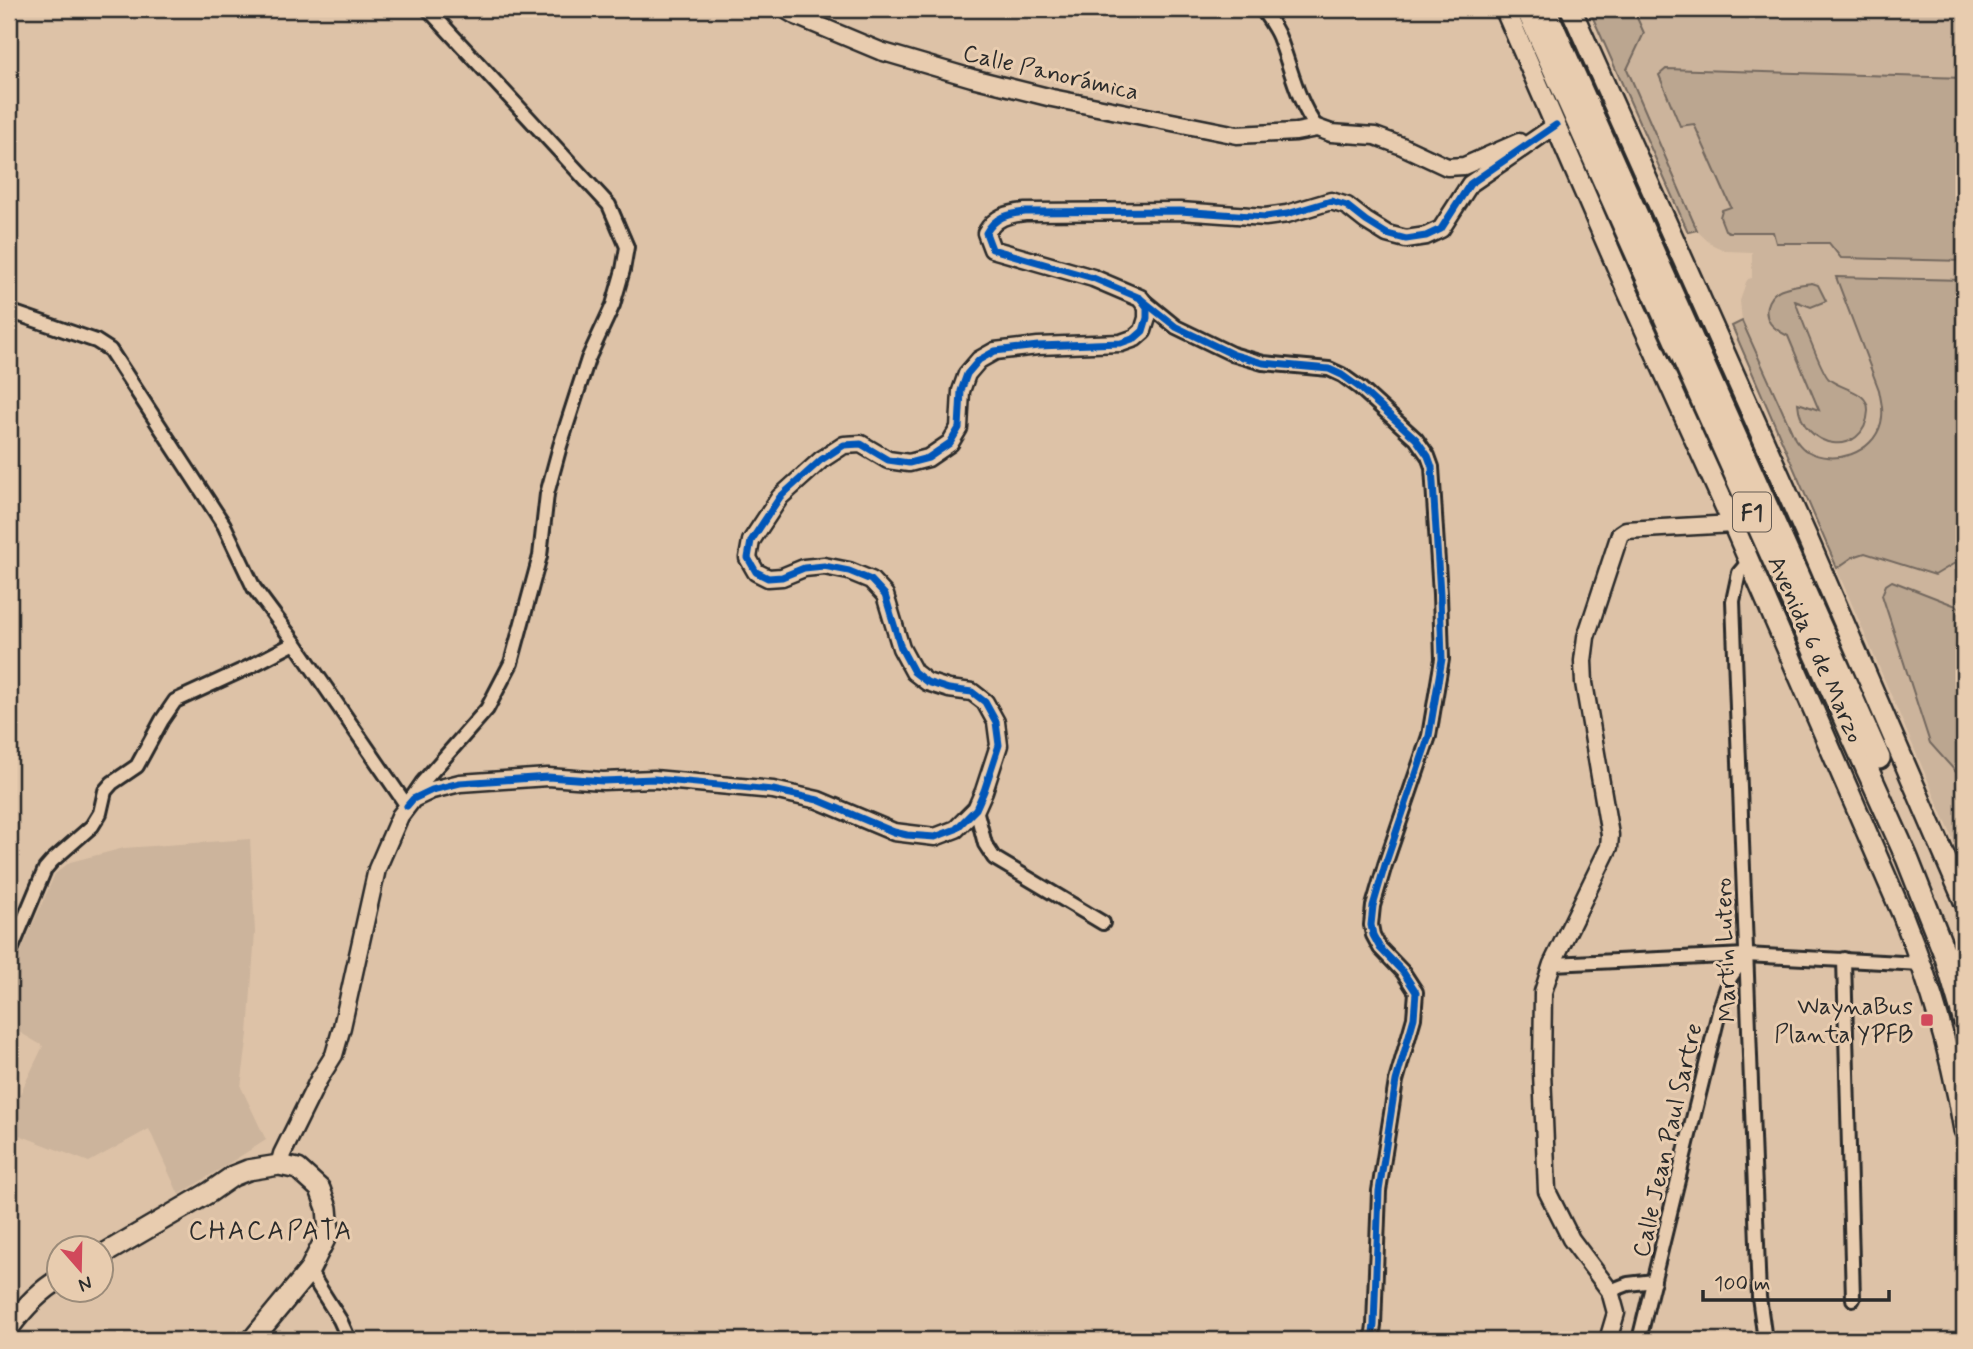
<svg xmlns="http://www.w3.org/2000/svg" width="1973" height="1349" font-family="Mynerve,sans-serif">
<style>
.built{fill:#ccb49c}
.green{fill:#bba690;stroke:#73685e;stroke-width:2}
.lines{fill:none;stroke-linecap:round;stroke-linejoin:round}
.minor-casing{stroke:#2b2b2b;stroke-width:18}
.tertiary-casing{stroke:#2b2b2b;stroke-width:21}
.primary-casing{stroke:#2b2b2b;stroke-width:24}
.trunk-casing{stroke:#2b2b2b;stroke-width:26}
.minor{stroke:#e8ccaf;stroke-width:12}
.tertiary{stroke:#e8ccaf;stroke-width:16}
.primary{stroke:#e8ccaf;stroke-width:19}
.trunk{stroke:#e8ccaf;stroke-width:21}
.cycleway-casing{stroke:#e8ccaf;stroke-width:11}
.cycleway{stroke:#0057b8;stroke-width:7}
.poi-dot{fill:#d1495b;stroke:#e8ccaf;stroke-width:2.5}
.labels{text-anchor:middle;stroke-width:6;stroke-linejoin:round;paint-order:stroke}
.shield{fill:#e8ccaf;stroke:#645b53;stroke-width:2}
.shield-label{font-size:23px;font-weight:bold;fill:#2b2b2b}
.street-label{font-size:24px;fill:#2b2b2b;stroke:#e8ccaf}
.poi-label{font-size:24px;fill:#2b2b2b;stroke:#e8ccaf;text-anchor:end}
.neighbourhood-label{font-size:26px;letter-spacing:2px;fill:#2b2b2b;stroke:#e8ccaf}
</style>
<rect width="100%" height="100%" fill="#ddc2a7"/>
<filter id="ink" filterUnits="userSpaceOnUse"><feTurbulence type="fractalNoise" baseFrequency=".0143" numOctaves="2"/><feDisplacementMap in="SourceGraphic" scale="14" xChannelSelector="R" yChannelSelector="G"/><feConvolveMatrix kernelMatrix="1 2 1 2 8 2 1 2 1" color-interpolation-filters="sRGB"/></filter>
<g filter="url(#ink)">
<!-- built -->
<g class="built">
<path d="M1589,9H1964V864L1732,326L1742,321L1740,301L1746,282L1748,279L1752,278V252L1726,251L1711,244L1697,231L1688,232Z"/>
<path d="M250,839L255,932L248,1034L241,1087L266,1140L179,1195L149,1129L89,1162L9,1131V1117L43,1046L9,1026V978L55,874L70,862L124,848Z"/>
</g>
<!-- green -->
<g class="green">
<path d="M1589,9H1633L1644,33L1627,69L1697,230L1688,232Z"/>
<path d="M1666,69L1964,78V261L1841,258L1829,243H1776L1773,232H1729L1725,230L1720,217L1722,210L1731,207L1694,124L1680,126L1678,121L1659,75Z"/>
<path d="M1836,277L1964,280V566L1955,563L1935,575L1865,553L1853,557L1837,568L1732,326L1742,321L1795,439C1798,443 1802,449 1807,451C1834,466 1873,454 1881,423C1884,412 1881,401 1879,390Z"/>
<path d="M1812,283L1818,285L1826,301L1811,307L1795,301C1800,314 1822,374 1829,379C1841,390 1869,390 1868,411C1865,460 1801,450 1798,403L1819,410L1788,336C1782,333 1774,329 1770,323C1761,308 1770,292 1785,288C1793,285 1803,284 1812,283Z"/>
<path d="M1892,581L1964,609V781L1930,743L1882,595L1886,585Z"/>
</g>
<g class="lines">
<!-- minor casing -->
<g class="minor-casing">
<g id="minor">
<path d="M1262,9C1268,18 1275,27 1279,37C1291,68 1297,101 1317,128"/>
<path d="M1143,300L1176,327L1232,354L1263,363L1329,369L1342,375L1360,388L1416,439L1428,456L1432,467L1440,594L1442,659L1429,736L1385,865L1373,906L1371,925L1373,935L1380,948L1403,972L1416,992L1414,1018L1396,1081L1379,1191L1374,1325L1372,1340"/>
<path d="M9,311L96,341L110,350L224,525L254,588L295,643L407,806"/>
<path d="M1749,561L1739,573L1733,601L1759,1297L1765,1340"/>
<path d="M411,799L422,783L487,709L511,663L540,556L547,494L560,446L588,359L613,305L623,270L627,247L609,205L428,9"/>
<path d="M976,809L985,844L994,858L1103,923"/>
<path d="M9,955L45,869L52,861L92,826L100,813L105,791L112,783L137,766L162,720L175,701L247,668L295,643"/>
<path d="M1844,959L1853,1299"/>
<path d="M1552,964L1746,955L1922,964"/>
<path d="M309,1271L340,1320L349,1340"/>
<path d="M1610,1291L1628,1284L1654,1281"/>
<path d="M1639,1340L1720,1008L1730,978L1746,955"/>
</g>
</g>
<!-- tertiary casing -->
<g class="tertiary-casing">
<g id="tertiary">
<path d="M784,9L796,16L880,51L972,78L1052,98L1237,135L1296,132L1317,128L1331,133L1375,136L1402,146L1447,167L1464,166L1519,142"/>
<path d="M279,1165L282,1154L319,1079L334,1055L342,1027L377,869L400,816L413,799L432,790L460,783L548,777L603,781L654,779L773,790L818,800L894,832L935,837L956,829L976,809L984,791L999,745L996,722L985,702L972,692L949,689L927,682L914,672L901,648L885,595L871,580L849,571L824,566L804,568L782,577L768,578L756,572L748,558L751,541L780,497L821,460L844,445L861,444L888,460L909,463L928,458L950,443L959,428L961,391L967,374L979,360L995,351L1038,346L1121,343L1135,338L1143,331L1147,318V307L1140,298L1093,278L992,249L986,233C995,217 1007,214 1025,212L1180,211L1265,217L1287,214L1331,201L1347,206L1366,221L1387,234L1406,239L1426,236L1441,229L1470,184L1556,125"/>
<path d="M1608,1340L1616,1313L1610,1291L1571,1239L1547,1191L1542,1072L1543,992L1552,964L1609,847L1610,835L1584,683L1583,661L1586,637L1620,534L1626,530L1733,524"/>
</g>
</g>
<!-- primary casing -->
<g class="primary-casing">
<g id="primary">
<path d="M1505,9L1627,290L1733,524L1903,916C1931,986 1952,1056 1964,1130"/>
<path d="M1571,9L1807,537L1964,901"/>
<path d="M102,1255L210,1192L233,1176L248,1170L279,1165L298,1169L320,1189L327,1208L329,1231L309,1271L252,1340"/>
<path d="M9,1328C23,1309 39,1291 60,1279"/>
</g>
</g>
<!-- trunk casing -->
<g class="trunk-casing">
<g id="trunk">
<path d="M1527,9L1907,858L1946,957L1964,1019"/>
<path d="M1545,9L1879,758"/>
</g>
</g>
<!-- minor -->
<use href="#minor" class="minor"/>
<!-- tertiary -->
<use href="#tertiary" class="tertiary"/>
<!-- primary -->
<use href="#primary" class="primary"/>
<!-- trunk -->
<use href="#trunk" class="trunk"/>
<!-- cycleway casing -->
<g class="cycleway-casing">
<g id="cycleway">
<path d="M1142,300L1176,327L1232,354L1263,363L1329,369L1342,375L1360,388L1416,439L1428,456L1432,467L1440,594L1442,659L1429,736L1385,865L1373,906L1371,925L1373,935L1380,948L1403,972L1416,992L1414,1018L1396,1081L1379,1191L1374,1325L1372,1340"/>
<path d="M407,806L413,799L432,790L460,783L548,777L603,781L654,779L773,790L818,800L894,832L907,835L935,837L956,829L976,809L984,791L999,745L996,722L985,702L972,692L949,689L927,682L914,672L901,648L885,595L871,580L849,571L824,566L804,568L782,577L768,578L756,572L748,558L751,541L780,497L821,460L844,445L861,444L888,460L909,463L928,458L950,443L959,428L961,391L967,374L979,360L995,351L1038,346L1121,343L1135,338L1143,331L1147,318V307L1140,298L1093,278L992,249L986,233C995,217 1007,214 1025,212L1180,211L1265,217L1287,214L1331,201L1347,206L1366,221L1387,234L1406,239L1426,236L1441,229L1470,184L1556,125"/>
</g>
</g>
<!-- cycleway -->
<use href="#cycleway" class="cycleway"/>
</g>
</g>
<!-- markers -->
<rect class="poi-dot" x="1920" y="1013" width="14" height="14" rx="3.5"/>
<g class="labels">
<!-- shield labels -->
<rect class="shield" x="1733" y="492.5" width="38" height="39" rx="5"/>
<g class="shield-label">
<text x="1752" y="520">F1</text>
</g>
<!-- street labels -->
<g class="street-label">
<text transform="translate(1051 72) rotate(13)" y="8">Calle Panorámica</text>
<text transform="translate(1816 649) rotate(66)" y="8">Avenida 6 de Marzo</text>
<text transform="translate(1725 950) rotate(-92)" y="8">Martín Lutero</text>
<text transform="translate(1667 1140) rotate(-77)" y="8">Calle Jean Paul Sartre</text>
</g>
<!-- poi labels -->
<g class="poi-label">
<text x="1913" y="1014">WaynaBus<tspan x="1913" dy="28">Planta YPFB</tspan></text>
</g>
<!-- neighbourhood labels -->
<g class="neighbourhood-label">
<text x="271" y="1239">CHACAPATA</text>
</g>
</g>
<!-- margin -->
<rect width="1973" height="1349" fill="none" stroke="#e8ccaf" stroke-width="35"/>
<rect x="18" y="18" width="1938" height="1314" fill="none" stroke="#2b2b2b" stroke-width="2.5" filter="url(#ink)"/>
<!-- north arrow -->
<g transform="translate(80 1269) rotate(160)"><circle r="33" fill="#e8ccaf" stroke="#9c8c7a" stroke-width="2"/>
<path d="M0-5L12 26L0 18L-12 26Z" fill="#d1495b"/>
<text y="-10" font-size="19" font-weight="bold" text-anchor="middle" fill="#2b2b2b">N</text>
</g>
<!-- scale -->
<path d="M1703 1290v10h186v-10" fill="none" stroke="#2b2b2b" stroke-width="3.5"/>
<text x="1714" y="1290" font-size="21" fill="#2b2b2b" stroke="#e8ccaf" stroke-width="5" paint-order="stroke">100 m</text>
</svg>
